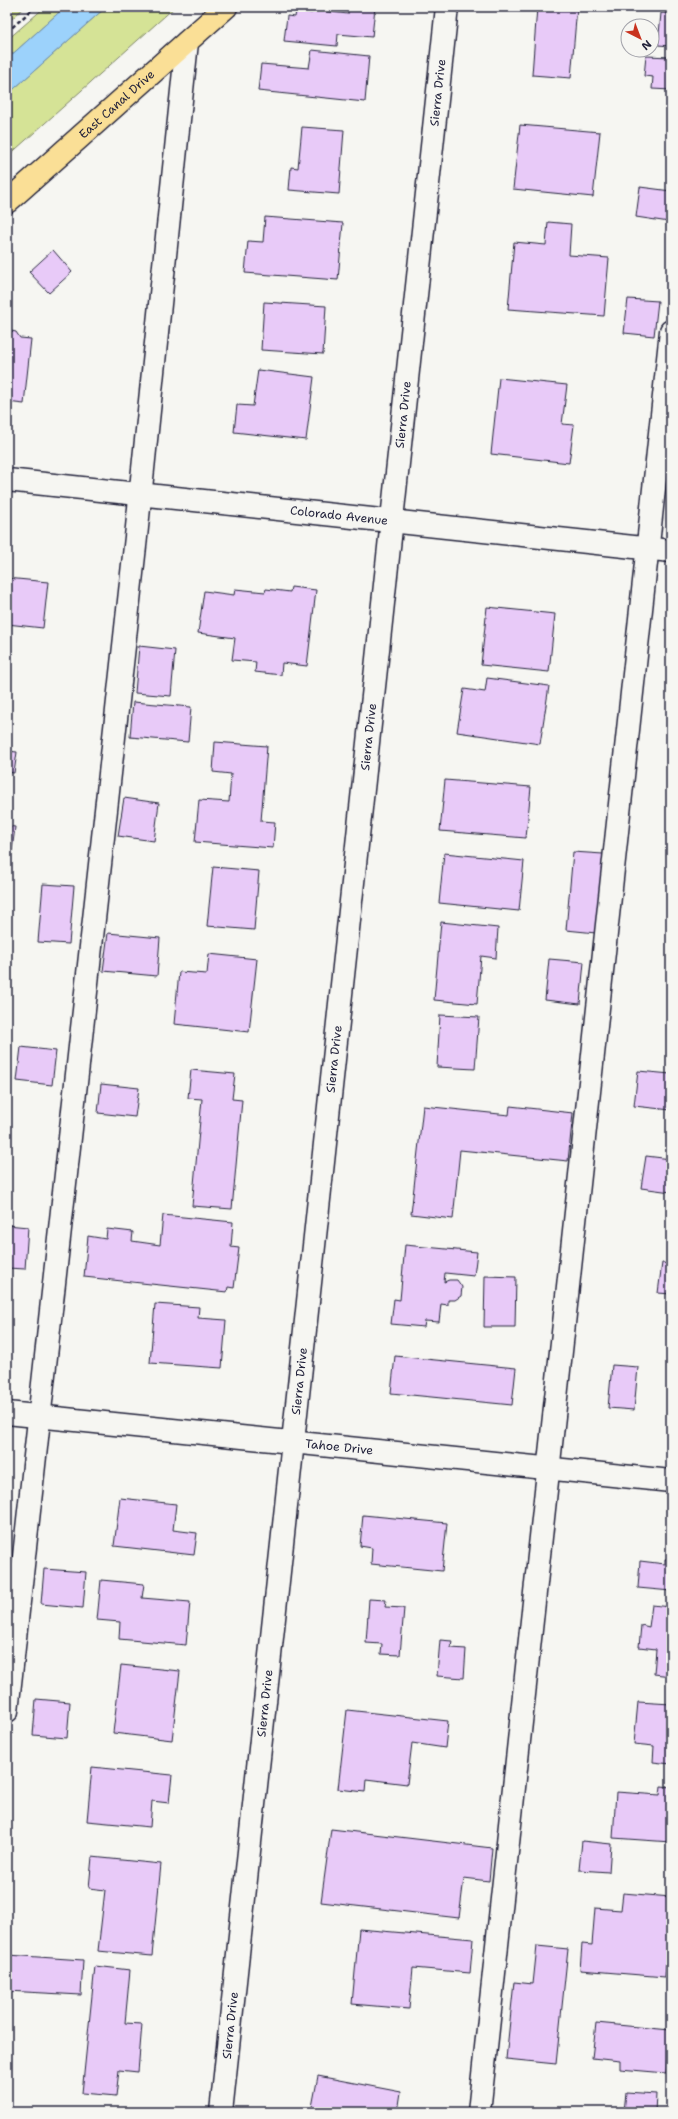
<svg xmlns="http://www.w3.org/2000/svg" width="678" height="2119" font-family="'Shantell Sans',sans-serif">
<style>
.green{fill:#d5e396;stroke:#7c8268}
.water{fill:#9cd2fb;stroke:#6b8cae}
.building{fill:#e8caf8;stroke:#22223b}
.lines{fill:none;stroke-linecap:round;stroke-linejoin:round}
.minor-casing{stroke:#22223b;stroke-width:25}
.major-casing{stroke:#22223b;stroke-width:25}
.path{stroke:#22223b;stroke-width:2.5;stroke-dasharray:4 3;stroke-linecap:butt}
.minor{stroke:#f6f6f2;stroke-width:22}
.major{stroke:#fadf96;stroke-width:22}
.labels{text-anchor:middle;stroke-width:3;stroke-linejoin:round;paint-order:stroke}
.street-label{font-size:12px;fill:#22223b;stroke:#f6f6f2}
</style>
<rect width="100%" height="100%" fill="#f6f6f2"/>
<filter id="ink" filterUnits="userSpaceOnUse"><feTurbulence type="fractalNoise" baseFrequency=".025" numOctaves="2"/><feDisplacementMap in="SourceGraphic" scale="8" xChannelSelector="R" yChannelSelector="G"/><feConvolveMatrix kernelMatrix="1 2 1 2 8 2 1 2 1" color-interpolation-filters="sRGB"/></filter>
<g filter="url(#ink)">
<!-- green -->
<g class="green">
<path d="M7,7H25L7,23Z"/>
<path d="M45,7H65L7,59V40Z"/>
<path d="M106,7H175L7,157V95Z"/>
</g>
<!-- water -->
<path class="water" d="M65,7H106L7,95V59Z"/>
<!-- building -->
<g class="building">
<path d="M348,7H375L372,37L338,34L337,46L284,41L287,16L295,17L296,11L312,13L313,10L348,14Z"/>
<path d="M537,7H577L571,78L532,75Z"/>
<path d="M661,13L671,14V46L658,45Z"/>
<path d="M312,50L369,56L365,102L258,91L261,64L309,68Z"/>
<path d="M646,56L671,57V90L652,89L653,77L644,76Z"/>
<path d="M520,125L600,132L593,197L513,189Z"/>
<path d="M302,127L344,130L339,194L289,190L291,167L298,168Z"/>
<path d="M640,187L671,191L669,222L636,217Z"/>
<path d="M265,217L343,223L338,280L245,273L248,241L263,242Z"/>
<path d="M548,222L571,224L569,255L609,258L604,316L508,309L514,242L546,245Z"/>
<path d="M53,250L72,272L49,293L29,272Z"/>
<path d="M628,299L658,301L654,336L624,333Z"/>
<path d="M264,302L326,306L323,354L261,350Z"/>
<path d="M7,330L16,332L20,338L31,339L24,404L7,402Z"/>
<path d="M258,370L314,377L306,440L234,432L237,405L253,406Z"/>
<path d="M499,378L567,385L562,424L574,425L569,463L491,454Z"/>
<path d="M7,578L48,582L43,628L7,624Z"/>
<path d="M291,587L316,590L307,666L282,663L281,675L255,672L256,662L232,660L235,638L198,633L204,591L234,595L235,589L265,592L266,589L290,592Z"/>
<path d="M487,607L555,614L549,672L481,665Z"/>
<path d="M139,646L175,650L171,696L135,693Z"/>
<path d="M487,678L549,686L540,744L457,732L464,689L485,692Z"/>
<path d="M133,702L191,707L188,742L130,737Z"/>
<path d="M215,742L267,746L261,821L275,822L273,848L195,842L199,800L229,802L231,774L213,772Z"/>
<path d="M7,751L17,752L14,773L7,772Z"/>
<path d="M445,780L531,787L526,838L440,831Z"/>
<path d="M124,798L159,803L154,841L118,836Z"/>
<path d="M7,826L15,827L11,859L7,858Z"/>
<path d="M573,852L603,854L596,933L566,930Z"/>
<path d="M444,853L524,861L519,911L439,903Z"/>
<path d="M213,867L259,871L254,930L207,926Z"/>
<path d="M43,884L74,886L69,944L38,942Z"/>
<path d="M441,922L498,928L496,958L481,956L477,1004L434,1000Z"/>
<path d="M108,933L160,938L157,976L103,971Z"/>
<path d="M209,954L257,959L249,1032L174,1024L179,972L207,974Z"/>
<path d="M549,959L584,962L580,1004L545,1000Z"/>
<path d="M440,1015L479,1017L475,1069L437,1067Z"/>
<path d="M21,1047L56,1051L52,1085L17,1081Z"/>
<path d="M191,1070L235,1074L232,1099L242,1100L232,1209L192,1206L202,1099L188,1098Z"/>
<path d="M638,1071L671,1074V1110L634,1106Z"/>
<path d="M101,1084L139,1088L135,1117L98,1113Z"/>
<path d="M423,1106L509,1115L510,1106L573,1113L568,1161L460,1150L453,1219L411,1214Z"/>
<path d="M646,1156L671,1159V1192L641,1188Z"/>
<path d="M163,1215L233,1222L231,1247L239,1248L234,1288L228,1287L227,1292L84,1277L88,1236L106,1239L107,1229L133,1232L132,1241L160,1245Z"/>
<path d="M7,1225L28,1227L25,1269L7,1268Z"/>
<path d="M405,1245L477,1252L474,1276L445,1273L444,1282L449,1280H457L462,1287L461,1296L455,1300H448V1305L441,1304L439,1322L425,1321L424,1327L391,1324L394,1299L400,1300Z"/>
<path d="M662,1263L671,1264V1294L658,1293Z"/>
<path d="M485,1276L516,1277L515,1327H484Z"/>
<path d="M155,1304L199,1307L198,1318L226,1320L222,1368L150,1363Z"/>
<path d="M395,1356L516,1368L512,1405L391,1393Z"/>
<path d="M612,1365L638,1367L634,1410L608,1408Z"/>
<path d="M120,1498L176,1504L173,1530L197,1533L194,1555L114,1546Z"/>
<path d="M363,1515L447,1523L442,1571L371,1564L372,1548L360,1546Z"/>
<path d="M665,1559H671V1591L638,1588L640,1561L665,1564Z"/>
<path d="M44,1569L86,1572L83,1608L41,1604Z"/>
<path d="M101,1580L144,1584L142,1598L190,1602L186,1645L119,1639L120,1622L97,1620Z"/>
<path d="M369,1599L386,1600L385,1607L404,1608L400,1655L381,1654L382,1644L366,1643Z"/>
<path d="M652,1605L671,1607V1676L654,1674L656,1649L639,1647L641,1625L649,1627Z"/>
<path d="M440,1640L452,1641L451,1648L466,1649L464,1678L437,1676Z"/>
<path d="M121,1665L180,1671L172,1740L113,1733Z"/>
<path d="M36,1699L70,1702L67,1738L33,1735Z"/>
<path d="M638,1702L671,1704V1764L653,1762L654,1746L634,1744Z"/>
<path d="M347,1710L448,1721L445,1748L412,1743L407,1784L366,1779L365,1792L338,1789Z"/>
<path d="M92,1767L172,1775L169,1803L152,1801L150,1827L87,1821Z"/>
<path d="M661,1786L671,1787V1842L613,1838L616,1792L660,1795Z"/>
<path d="M331,1829L492,1848L489,1881L464,1878L459,1918L321,1902Z"/>
<path d="M582,1841L611,1844L609,1872L579,1870Z"/>
<path d="M92,1857L161,1864L152,1956L98,1951L105,1890L89,1888Z"/>
<path d="M623,1893L671,1897L665,1977L580,1970L582,1944L592,1945L595,1908L621,1910Z"/>
<path d="M359,1929L473,1939L470,1973L413,1968L409,2009L352,2004Z"/>
<path d="M537,1946L568,1949L556,2064L506,2059L514,1982L533,1984Z"/>
<path d="M8,1955L83,1960L81,1995L7,1991Z"/>
<path d="M95,1966L130,1970L125,2023L142,2024L138,2072L119,2070L116,2096L82,2093Z"/>
<path d="M596,2023L670,2030L666,2073L620,2069V2061L592,2058Z"/>
<path d="M318,2076L401,2092L398,2112H311Z"/>
<path d="M626,2092L656,2094L655,2112H624Z"/>
</g>
<g class="lines">
<!-- minor casing -->
<g class="minor-casing">
<g id="minor">
<path id="s1" d="M7,480L671,551"/>
<path id="s2" d="M7,1413L671,1481"/>
<path d="M7,1711L136,537L187,42"/>
<path id="s3" d="M221,2112L447,7"/>
<path d="M479,2112L671,331"/>
</g>
</g>
<!-- major casing -->
<g class="major-casing">
<g id="major">
<path id="s4" d="M7,202L226,7"/>
</g>
</g>
<!-- path -->
<path class="path" d="M7,32L35,7"/>
<!-- minor -->
<use href="#minor" class="minor"/>
<!-- major -->
<use href="#major" class="major"/>
</g>
</g>
<g class="labels">
<!-- street labels -->
<g class="street-label">
<text dy="4" stroke="none"><textPath href="#s3" startOffset="2031">Sierra Drive</textPath></text>
<text dy="4" stroke="none"><textPath href="#s4" startOffset="147">East Canal Drive</textPath></text>
<text dy="4" stroke="none"><textPath href="#s3" startOffset="1707">Sierra Drive</textPath></text>
<text dy="4" stroke="none"><textPath href="#s1" startOffset="334">Colorado Avenue</textPath></text>
<text dy="4" stroke="none"><textPath href="#s3" startOffset="1383">Sierra Drive</textPath></text>
<text dy="4" stroke="none"><textPath href="#s3" startOffset="1059">Sierra Drive</textPath></text>
<text dy="4" stroke="none"><textPath href="#s3" startOffset="735">Sierra Drive</textPath></text>
<text dy="4" stroke="none"><textPath href="#s2" startOffset="334">Tahoe Drive</textPath></text>
<text dy="4" stroke="none"><textPath href="#s3" startOffset="411">Sierra Drive</textPath></text>
<text dy="4" stroke="none"><textPath href="#s3" startOffset="87">Sierra Drive</textPath></text>
</g>
</g>
<!-- margin -->
<rect width="678" height="2119" fill="none" stroke="#f6f6f2" stroke-width="24"/>
<rect x="12" y="12" width="654" height="2095" fill="none" stroke="#22223b" stroke-width="1.5" filter="url(#ink)"/>
<!-- north arrow -->
<g transform="translate(640 38) rotate(138)"><circle r="19" fill="#f6f6f2" stroke="#a1a1a9"/>
<path d="M0-3L7 15L0 10L-7 15Z" fill="#c8321e"/>
<text y="-6" font-size="11" font-weight="bold" text-anchor="middle" fill="#22223b">N</text>
</g>
</svg>
